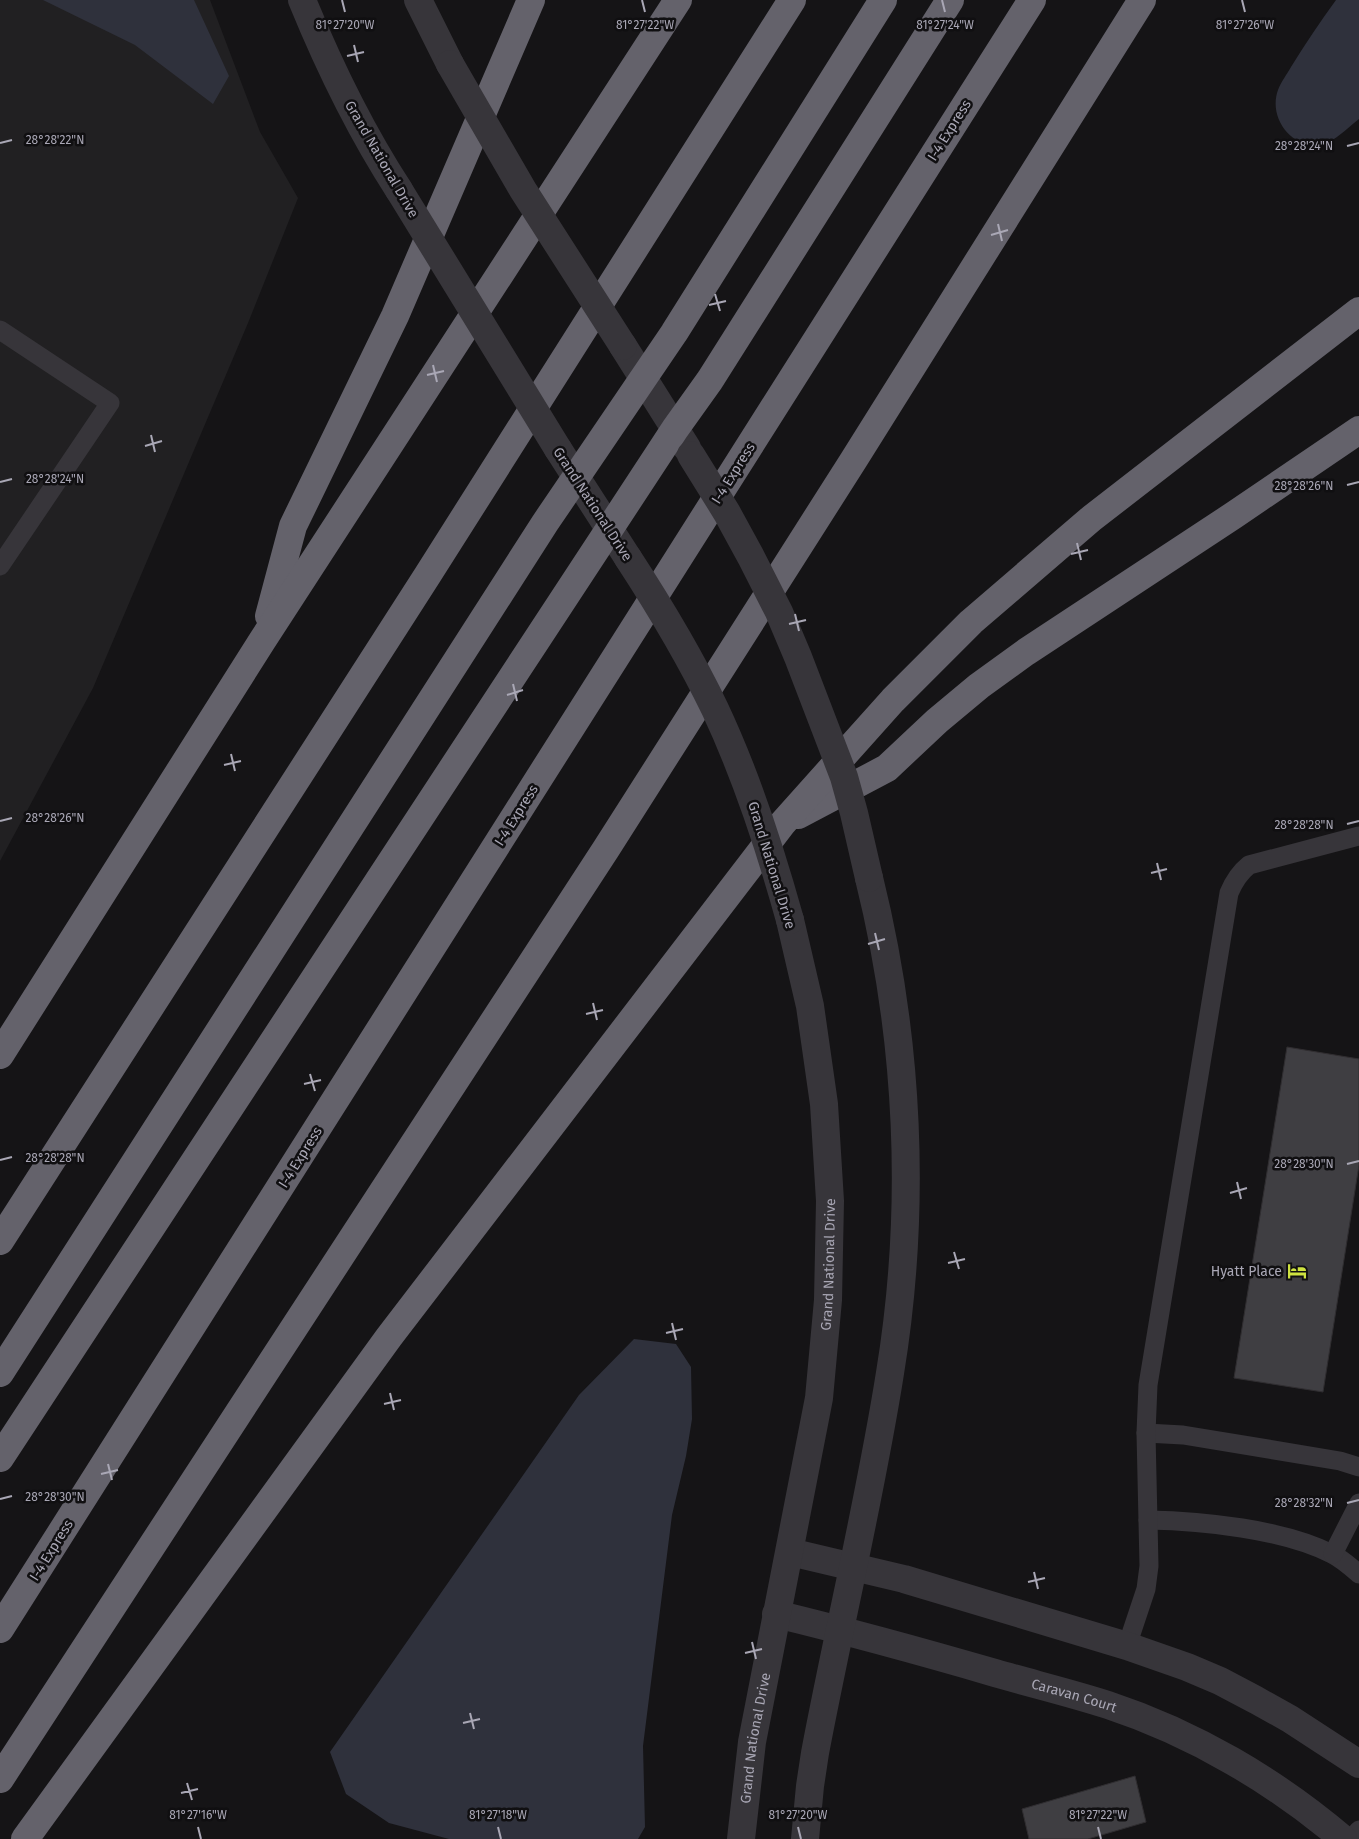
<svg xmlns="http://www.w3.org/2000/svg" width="1359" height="1839" font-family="'Fira Sans',sans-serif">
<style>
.built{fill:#212022}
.water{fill:#2f313c}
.building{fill:#3f3e42;stroke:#302e31}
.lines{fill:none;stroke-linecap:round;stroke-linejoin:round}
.service{stroke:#37353a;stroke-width:19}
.minor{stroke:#37353a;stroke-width:28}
.tertiary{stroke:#37353a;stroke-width:28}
.motorway{stroke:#64626b;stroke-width:28}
.tertiary-bridge{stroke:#37353a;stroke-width:28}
.ticks{fill:none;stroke:#a9a7b5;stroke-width:2}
.labels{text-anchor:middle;stroke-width:5;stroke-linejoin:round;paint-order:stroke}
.street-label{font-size:14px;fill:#a9a7b5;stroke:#100f11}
.poi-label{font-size:14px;fill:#a9a7b5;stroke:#100f11;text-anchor:end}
.ticks-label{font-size:12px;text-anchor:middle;fill:#a9a7b5;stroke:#100f11;stroke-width:5;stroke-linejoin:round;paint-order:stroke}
</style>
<rect width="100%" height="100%" fill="#151416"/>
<!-- built -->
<path class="built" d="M0,0H210L260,132L298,198L248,323L93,688L0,861Z"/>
<!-- water -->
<g class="water">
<path d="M43,0H194L229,76L213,104L135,45Z"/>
<path d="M1336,0H1359V119C1350,126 1339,137 1329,142C1296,155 1267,120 1278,90C1281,82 1287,74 1291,67C1305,44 1320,22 1336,0Z"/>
<path d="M634,1339L676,1344L691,1367L692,1419L686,1456L672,1515L643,1746L645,1827L638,1839H449L389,1823L346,1794L330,1752L579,1395Z"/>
</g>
<!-- building -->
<g class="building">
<path d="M1287,1047L1359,1059V1165L1323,1392L1234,1378Z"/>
<path d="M1135,1776L1146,1822L1088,1839H1029L1022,1809Z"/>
</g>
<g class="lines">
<!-- service -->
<g class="service">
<path d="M0,330L110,403L0,566"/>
<path d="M1146,1433L1183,1435L1340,1461L1359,1467"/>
<path d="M1148,1520C1202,1521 1283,1529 1332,1554C1342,1559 1351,1567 1359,1574"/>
<path d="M1333,1554L1359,1503"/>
<path d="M1127,1646L1146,1589L1149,1566L1146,1433L1148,1385L1229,893C1234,881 1239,873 1249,865L1359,836"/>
<path d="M1351,1839L1359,1830"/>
</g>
<!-- minor -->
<g class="minor">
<path d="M790,1552L904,1579L1127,1646L1187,1667L1220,1681L1256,1700L1290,1719L1359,1764"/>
<path id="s1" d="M776,1614C850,1632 923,1652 995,1673C1033,1684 1071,1693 1108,1705C1193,1733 1275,1781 1343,1839"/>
</g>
<!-- tertiary -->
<g class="tertiary">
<path d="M302,0C329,66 360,130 399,190"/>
<path d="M418,0L450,64"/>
<path d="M623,346L687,448"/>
<path d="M558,449L628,558"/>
<path id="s2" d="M741,1839L752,1742L819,1398L828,1300L830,1201L824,1104L810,1006L790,920"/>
<path d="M805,1839L810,1786L815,1753C839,1626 870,1500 890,1373C917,1208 909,1039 869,878"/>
</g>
<!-- motorway -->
<g class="motorway">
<path d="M269,616L293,526L395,316L531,0"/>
<path d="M798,815L887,768L937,721L979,686L1026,652L1234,515L1359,430"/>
<path d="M0,1055L262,641L678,0"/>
<path d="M0,1241L427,576L792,0"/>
<path d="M0,1373L545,523L674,333L883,0"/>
<path d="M0,1458L675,429L710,380L950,0"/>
<path d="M0,1629L1032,0"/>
<path d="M0,1779L606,849L853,461L1142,0"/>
<path d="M25,1839L389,1337L782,824L893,700L971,622L1092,518L1359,311"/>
</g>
<!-- tertiary-bridge -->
<g class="tertiary-bridge">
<path d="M450,64L523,190L623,346"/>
<path d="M399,190L558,449"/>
<path d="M691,455L727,513L751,557L779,612L798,657L844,777L854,813L869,878"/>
<path d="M628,558C660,607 690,657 715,709C747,777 770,848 790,920"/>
</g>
</g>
<!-- ticks -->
<path class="ticks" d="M342,0L345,12M642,0L645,12M942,0L945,12M1242,0L1245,12M354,45L358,62M347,56L364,52M0,143L12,140M1347,146L1359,143M998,224L1002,241M991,235L1008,230M715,294L720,311M709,305L726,301M433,365L437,382M427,375L444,371M151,435L155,452M145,446L162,441M0,482L12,479M1347,485L1359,482M1077,543L1081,560M1071,554L1088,550M795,614L799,631M789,624L806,620M513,684L517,701M507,695L523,690M231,754L235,771M224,765L241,761M0,821L12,818M1347,824L1359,821M1157,863L1161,880M1151,873L1167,869M875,933L879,950M868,944L885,939M593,1003L597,1020M586,1014L603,1010M310,1074L315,1091M304,1084L321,1080M0,1160L12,1157M1347,1164L1359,1161M1237,1182L1241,1199M1230,1193L1247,1188M954,1252L959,1269M948,1263L965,1259M672,1323L676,1340M666,1333L683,1329M390,1393L394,1410M384,1404L401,1400M108,1464L112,1480M101,1474L118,1470M0,1499L12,1496M1347,1503L1359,1500M1034,1572L1038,1589M1028,1582L1045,1578M752,1642L756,1659M745,1653L762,1649M470,1713L474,1729M463,1723L480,1719M187,1783L192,1800M181,1793L198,1789M198,1827L201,1839M498,1827L501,1839M798,1827L801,1839M1098,1827L1101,1839"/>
<!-- icons -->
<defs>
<g id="hotel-bare" transform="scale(1.5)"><path d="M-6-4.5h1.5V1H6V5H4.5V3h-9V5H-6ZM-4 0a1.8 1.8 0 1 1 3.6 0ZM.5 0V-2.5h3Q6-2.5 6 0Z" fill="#cee240" stroke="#100f11" stroke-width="2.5" paint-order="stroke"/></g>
</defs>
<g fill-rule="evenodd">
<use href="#hotel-bare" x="1297" y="1271"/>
</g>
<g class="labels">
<!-- street labels -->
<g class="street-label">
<text transform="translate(949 130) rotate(-58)" y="5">I-4 Express</text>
<text transform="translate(382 159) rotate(60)" y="5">Grand National Drive</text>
<text transform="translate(733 473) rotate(-58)" y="5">I-4 Express</text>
<text transform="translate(593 504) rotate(57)" y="5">Grand National Drive</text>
<text transform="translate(516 815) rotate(-58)" y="5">I-4 Express</text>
<text transform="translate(772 865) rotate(73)" y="5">Grand National Drive</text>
<text transform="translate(300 1157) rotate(-58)" y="5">I-4 Express</text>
<text dy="5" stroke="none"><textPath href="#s2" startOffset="582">Grand National Drive</textPath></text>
<text transform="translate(51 1550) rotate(-58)" y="5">I-4 Express</text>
<text dy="5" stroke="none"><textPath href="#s1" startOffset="309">Caravan Court</textPath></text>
<text dy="5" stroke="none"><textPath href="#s2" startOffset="102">Grand National Drive</textPath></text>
</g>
<!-- poi labels -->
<g class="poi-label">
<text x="1282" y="1276">Hyatt Place</text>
</g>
</g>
<g class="ticks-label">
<text x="345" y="29">81°27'20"W</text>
<text x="645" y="29">81°27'22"W</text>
<text x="945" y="29">81°27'24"W</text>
<text x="1245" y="29">81°27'26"W</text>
<text x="55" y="144">28°28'22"N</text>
<text x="1304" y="150">28°28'24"N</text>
<text x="55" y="483">28°28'24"N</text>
<text x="1304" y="490">28°28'26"N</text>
<text x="55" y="822">28°28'26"N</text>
<text x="1304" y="829">28°28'28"N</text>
<text x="55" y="1162">28°28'28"N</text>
<text x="1304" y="1168">28°28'30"N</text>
<text x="55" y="1501">28°28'30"N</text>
<text x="1304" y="1507">28°28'32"N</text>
<text x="198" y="1819">81°27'16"W</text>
<text x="498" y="1819">81°27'18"W</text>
<text x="798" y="1819">81°27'20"W</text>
<text x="1098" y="1819">81°27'22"W</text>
</g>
</svg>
